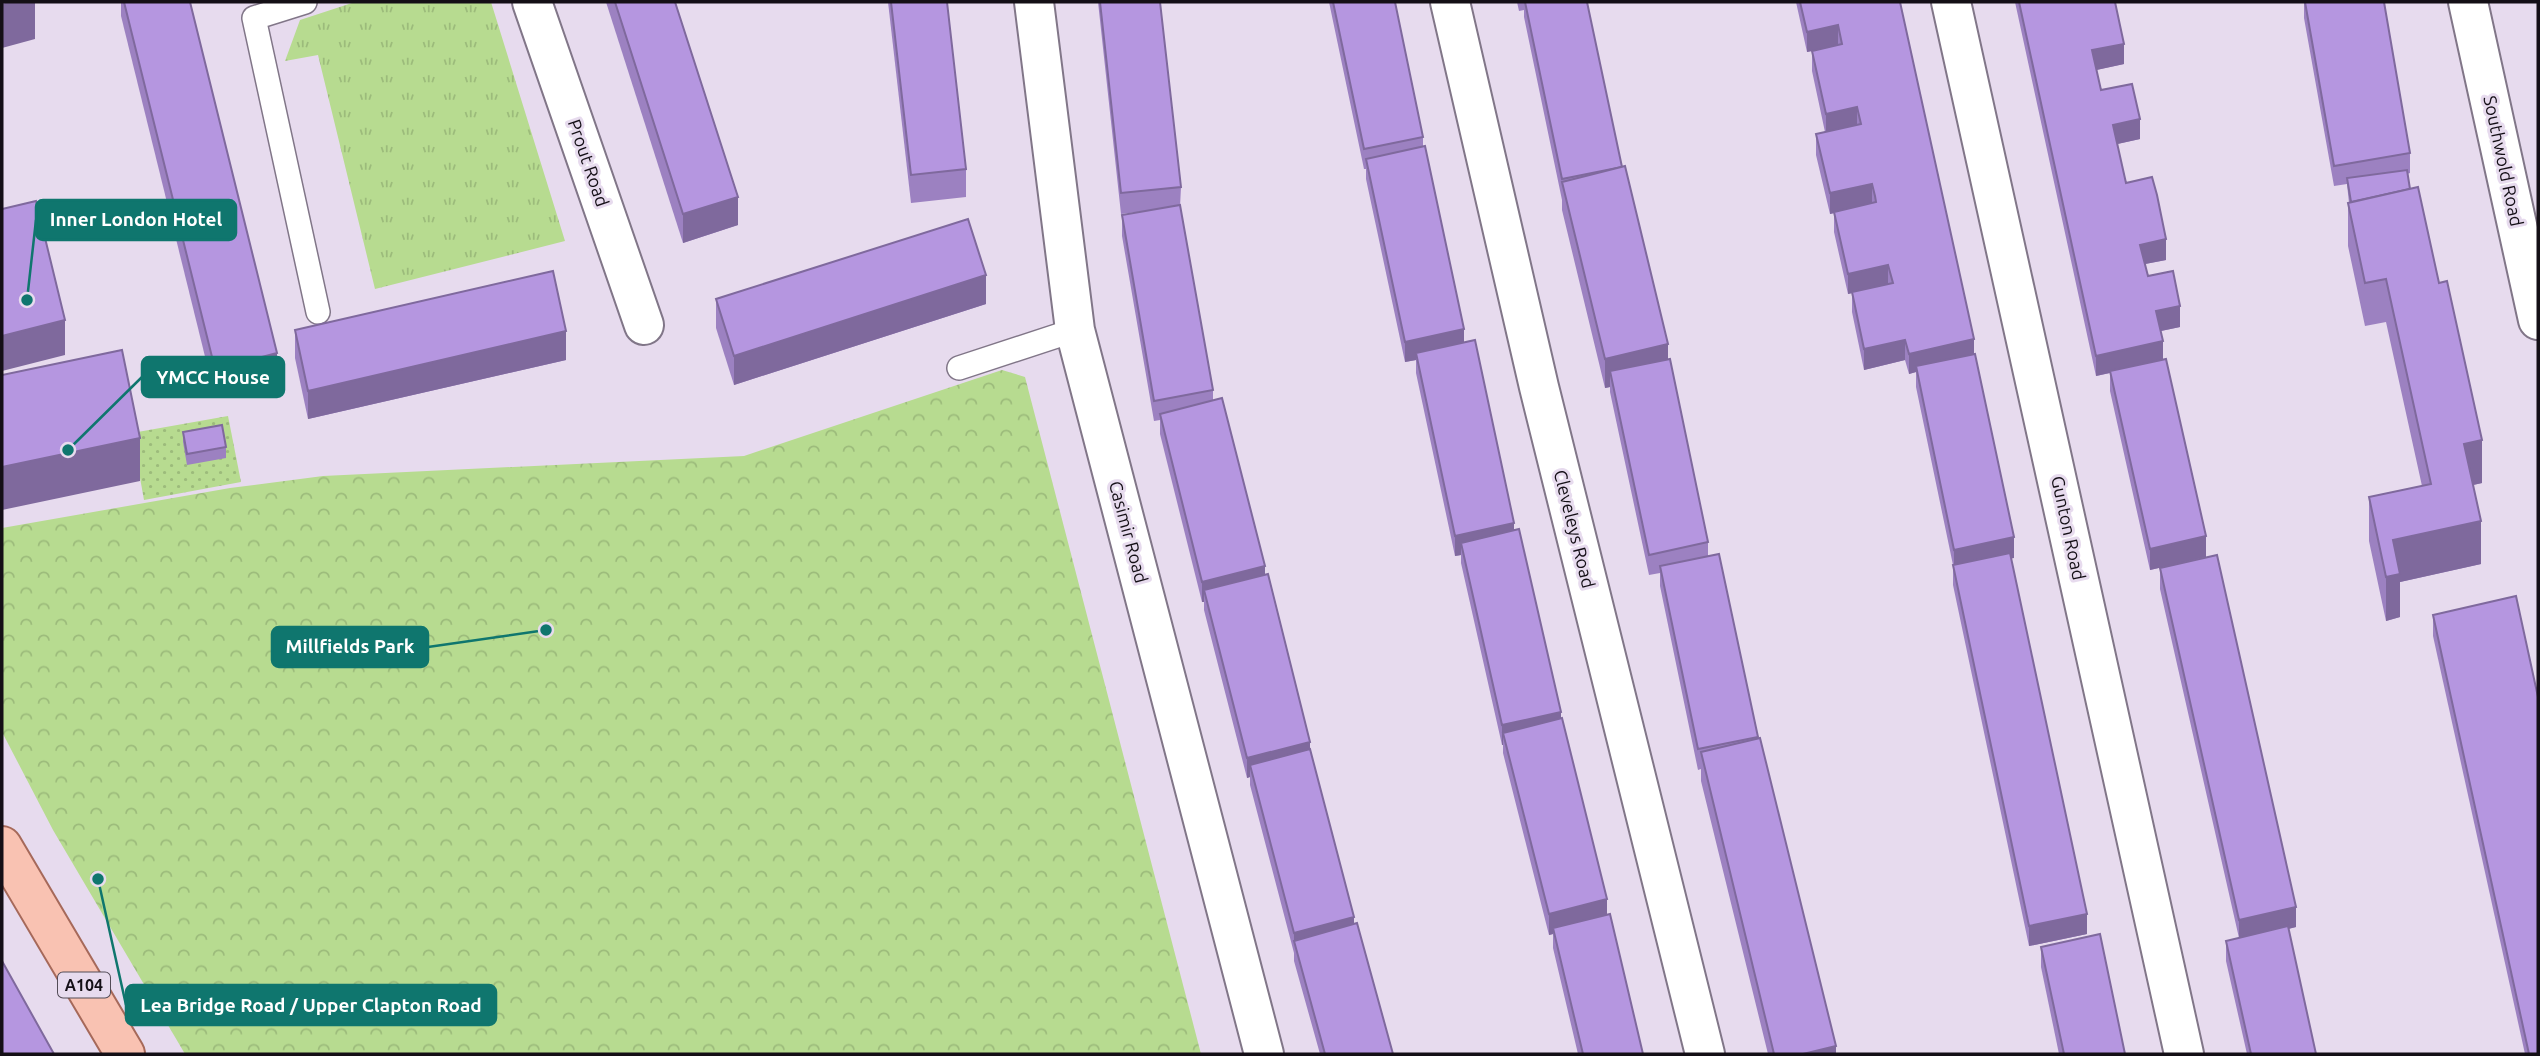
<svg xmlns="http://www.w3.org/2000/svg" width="2540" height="1056" font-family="Ubuntu,sans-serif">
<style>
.grass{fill:url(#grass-tufts)}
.forest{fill:url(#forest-crowns)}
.garden{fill:url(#garden-dots)}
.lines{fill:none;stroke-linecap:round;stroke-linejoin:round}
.lane-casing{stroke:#817688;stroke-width:26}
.street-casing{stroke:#817688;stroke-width:42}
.primary-casing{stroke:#a6695a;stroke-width:42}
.lane{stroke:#fff;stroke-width:23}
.street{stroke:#fff;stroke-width:38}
.primary{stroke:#f9c2b2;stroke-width:38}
.wall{fill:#9c81c1}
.shaded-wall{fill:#7f699d}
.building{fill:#b596e0;stroke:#7f699d;stroke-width:2}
.labels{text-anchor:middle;stroke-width:6;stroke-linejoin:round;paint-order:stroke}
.shield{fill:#e7dbee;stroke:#534c57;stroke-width:2}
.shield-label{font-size:16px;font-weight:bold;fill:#140f16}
.street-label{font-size:18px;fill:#140f16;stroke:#e7dbee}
.leader{fill:none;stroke:#0f766e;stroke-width:2.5}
.callout-dot{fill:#0f766e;stroke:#e7dbee;stroke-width:2.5}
.callout{fill:#0f766e;stroke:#0f766e;stroke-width:2.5}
.callout-label{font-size:19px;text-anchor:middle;font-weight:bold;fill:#fff}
</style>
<defs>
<pattern id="grass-tufts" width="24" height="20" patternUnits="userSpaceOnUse" patternTransform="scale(1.75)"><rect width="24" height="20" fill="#b7db90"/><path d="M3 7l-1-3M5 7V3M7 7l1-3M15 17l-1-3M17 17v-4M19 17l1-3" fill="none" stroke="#9cbb7b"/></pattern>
<pattern id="forest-crowns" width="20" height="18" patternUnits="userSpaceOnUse" patternTransform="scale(1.75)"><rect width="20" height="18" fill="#b7db90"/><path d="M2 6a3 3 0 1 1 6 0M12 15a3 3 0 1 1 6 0" fill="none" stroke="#9cbb7b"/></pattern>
<pattern id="garden-dots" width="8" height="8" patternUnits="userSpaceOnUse" patternTransform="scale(1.75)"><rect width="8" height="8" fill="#b7db90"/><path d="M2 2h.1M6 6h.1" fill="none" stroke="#9cbb7b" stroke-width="1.8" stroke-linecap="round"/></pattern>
</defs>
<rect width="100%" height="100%" fill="#e7dbee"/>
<!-- grass -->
<path class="grass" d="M355,2H491L565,241L375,289L318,55L285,61L300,20Z"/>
<!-- forest -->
<path class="forest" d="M1002,370L1025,377L1201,1054H185L53,830L2,732V528L230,488L323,476L744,456Z"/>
<!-- garden -->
<path class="garden" d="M228,416L241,482L144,500L132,433Z"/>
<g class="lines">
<!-- lane casing -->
<g class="lane-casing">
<g id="lane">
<path d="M305,2L254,18L318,312"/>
<path d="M959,368L1075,330"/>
</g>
</g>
<!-- street casing -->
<g class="street-casing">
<g id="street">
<path d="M532,2L644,325"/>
<path d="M1034,2L1075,330L1264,1054"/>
<path d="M1450,2L1539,387L1705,1054"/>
<path d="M1951,2L2184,1054"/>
<path d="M2468,2L2538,320"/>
</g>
</g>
<!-- primary casing -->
<g class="primary-casing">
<path id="primary" d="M2,846L125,1054"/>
</g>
<!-- lane -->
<use href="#lane" class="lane"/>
<!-- street -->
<use href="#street" class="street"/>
<!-- primary -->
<use href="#primary" class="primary"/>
</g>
<!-- wall -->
<g class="wall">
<path d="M121,2H190L277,382L215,397L121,16Z"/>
<path d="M606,2H675L738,225L683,243Z"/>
<path d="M888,2H947L966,169V197L911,203Z"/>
<path d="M1098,2H1160L1181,187L1180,207L1213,390V400L1265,574L1354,924L1393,1054H1320L1294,961V953L1250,785V777L1247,778L1204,610V602H1202L1160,434V420L1154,421L1122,236V215L1146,211L1121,214Z"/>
<path d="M1329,2H1395L1423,137V147L1464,343L1514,530L1561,718L1607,914L1643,1054H1578L1553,948V934L1549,935L1503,753V745H1502L1461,563V555L1455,556L1416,373V360L1405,362L1366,179V169H1364Z"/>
<path d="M1517,2H1587L1622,167L1668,359L1708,542V556L1719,554L1758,738L1836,1054H1768L1701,781V769L1698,770L1660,586V573L1649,575L1610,392V387L1605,388L1562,210V200L1524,17V10L1519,11Z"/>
<path d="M1796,2H1900L1974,355L2014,558H2011L2087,934L2029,946L1953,585V565L1916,387V372L1909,374L1905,360L1864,370L1852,312V293L1848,294L1834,232V213L1830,214L1816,155V134L1825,132L1812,71V51L1807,52Z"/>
<path d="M2015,2H2115L2124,64L2096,70L2101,90L2140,139L2117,144L2126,183L2166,260L2145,264L2148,276L2180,327L2161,331L2163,359L2206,557L2150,570L2110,391V373L2096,376Z"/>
<path d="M2304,2H2384L2410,153V173L2407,174L2410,189L2482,483L2473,485L2481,564L2400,582V617L2386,621L2369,541V497L2422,486L2386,322L2365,326L2348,246V203H2349L2347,184L2334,186L2304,18Z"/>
<path d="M716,299L986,304L734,385L716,328Z"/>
<path d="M295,330L566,360L308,419L295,358Z"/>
<path d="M183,432L226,447V458L187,465L183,442Z"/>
<path d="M2160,568L2296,927L2288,929L2316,1054H2247L2226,961V941L2239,938L2160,589Z"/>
<path d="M2433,615L2538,1054H2525L2433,636Z"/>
<path d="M2041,947L2125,1054H2059L2041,967Z"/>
</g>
<!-- shaded-wall -->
<g class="shaded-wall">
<path d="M13,2H35V39L2,48V5Z"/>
<path d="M1838,25V45L1807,52V32Z"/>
<path d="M2124,44V64L2092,71V50Z"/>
<path d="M1857,107V127L1826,134V114Z"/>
<path d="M2140,119V139L2113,145V125Z"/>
<path d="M1872,184V204L1830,214V193Z"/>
<path d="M738,197V225L683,243V214Z"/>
<path d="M2166,239V260L2140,265V245Z"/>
<path d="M1888,265V285L1848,294V274Z"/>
<path d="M986,275V304L734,385V356Z"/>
<path d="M2180,306V327L2156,332V311Z"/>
<path d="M65,320V355L2,371V336Z"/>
<path d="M1464,329V350L1416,353V360L1405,362V342Z"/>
<path d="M566,331V360L308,419V391Z"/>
<path d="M1974,339V360L1916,366V372L1909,374V354Z"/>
<path d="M1905,340V360L1864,370V349Z"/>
<path d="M2163,341V361L2096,376V356Z"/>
<path d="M1668,344V373L1610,371V387L1605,388V359Z"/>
<path d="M277,353V382L215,397V369Z"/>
<path d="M140,438V481L2,510V467Z"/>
<path d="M2482,440V483L2464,487V444Z"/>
<path d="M2481,521V564L2400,582V617L2386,621V577L2393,540Z"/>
<path d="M1514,523V544L1461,543V555L1455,556V536Z"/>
<path d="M2206,536V557L2150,570V549Z"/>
<path d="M2014,537V558L1954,570V550Z"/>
<path d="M1265,566V586L1204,590V602H1202V582Z"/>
<path d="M1561,712V732L1503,733V745H1502V725Z"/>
<path d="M1310,742V762L1250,765V777L1247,778V758Z"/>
<path d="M1607,899V919L1553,928V934L1549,935V914Z"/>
<path d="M2296,907V927L2239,941V920Z"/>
<path d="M2087,914V934L2029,946V926Z"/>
<path d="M1354,917V938L1294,941V953V933Z"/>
<path d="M1836,1046V1054H1803Z"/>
</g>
<!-- building -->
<g class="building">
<path d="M2,2H13L2,5Z"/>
<path d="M124,2H190L277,353L215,369Z"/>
<path d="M615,2H675L738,197L683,214Z"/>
<path d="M891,2H947L966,169L911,175Z"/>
<path d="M1100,2H1160L1181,187L1121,193Z"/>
<path d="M1333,2H1395L1423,137L1364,149Z"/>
<path d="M1525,2H1587L1622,167L1562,179Z"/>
<path d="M1800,2H1900L1974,339L1909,354L1905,340L1864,349L1852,292L1893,283L1888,265L1848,274L1834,212L1876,202L1875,196L1872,184L1830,193L1816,134L1861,124L1857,107L1826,114L1812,51L1842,44L1838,25L1807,32Z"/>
<path d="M2019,2H2115L2124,44L2092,50L2101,90L2132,84L2140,119L2113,125L2126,183L2152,177L2157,195L2166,239L2140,245L2148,276L2173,271L2180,306L2156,311L2163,341L2096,356Z"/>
<path d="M2305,2H2384L2410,153L2334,166Z"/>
<path d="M1425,146L1464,329L1405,342L1366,159Z"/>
<path d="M1625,166L1668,344L1605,359L1562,182Z"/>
<path d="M2407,170L2410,189L2351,202L2347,178Z"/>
<path d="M2418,187L2439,283L2447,281L2482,440L2464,444L2481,521L2393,540L2400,574L2386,577L2369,497L2431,484L2386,279L2365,283L2348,203Z"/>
<path d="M36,201L65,320L2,336V209Z"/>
<path d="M1180,205L1213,390L1154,401L1122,215Z"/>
<path d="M968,219L986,275L734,356L716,299Z"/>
<path d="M553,271L566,331L308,391L295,330Z"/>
<path d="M1475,340L1514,523L1455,536L1416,353Z"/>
<path d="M122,350L140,438L2,467V375Z"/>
<path d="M1975,354L2014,537L1954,550L1916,366Z"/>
<path d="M1670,359L1708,542L1649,555L1610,371Z"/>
<path d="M2166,359L2206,536L2150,549L2110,371Z"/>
<path d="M1222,398L1265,566L1202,582L1160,414Z"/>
<path d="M222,425L226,447L187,454L183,432Z"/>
<path d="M1519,529L1561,712L1502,725L1461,543Z"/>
<path d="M2010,553L2087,914L2029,926L1953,565Z"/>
<path d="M1719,554L1758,737L1698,749L1660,566Z"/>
<path d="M2217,555L2296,907L2239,920L2160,568Z"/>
<path d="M1268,574L1310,742L1247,758L1204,590Z"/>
<path d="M2516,596L2538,697V1054H2529L2433,615Z"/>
<path d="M1562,718L1607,899L1549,914L1503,733Z"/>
<path d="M1760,738L1836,1046L1803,1054H1774L1701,752Z"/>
<path d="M1310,749L1354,917L1294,933L1250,765Z"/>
<path d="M1610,914L1643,1054H1583L1553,928Z"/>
<path d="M1357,923L1393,1054H1325L1294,941Z"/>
<path d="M2288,926L2316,1054H2251L2226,941Z"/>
<path d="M2100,934L2125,1054H2064L2041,947Z"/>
<path d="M2,961L54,1054H2Z"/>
</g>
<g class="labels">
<!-- shield labels -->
<rect class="shield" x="58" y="972.5" width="52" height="25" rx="5"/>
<g class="shield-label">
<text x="84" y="991">A104</text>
</g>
<!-- street labels -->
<g class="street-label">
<text transform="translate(2503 161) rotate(78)" y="6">Southwold Road</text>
<text transform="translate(588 163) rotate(71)" y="6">Prout Road</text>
<text transform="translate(2068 528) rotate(78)" y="6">Gunton Road</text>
<text transform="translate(1574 529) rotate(76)" y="6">Cleveleys Road</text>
<text transform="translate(1128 532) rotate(75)" y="6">Casimir Road</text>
</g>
</g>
<!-- callouts -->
<path class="leader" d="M27 300L36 220M68 450L142 377M546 630L428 647M98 879L126 1005"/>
<g class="callout-dot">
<circle cx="27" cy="300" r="7"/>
<circle cx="68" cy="450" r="7"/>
<circle cx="546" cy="630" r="7"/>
<circle cx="98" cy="879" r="7"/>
</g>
<g class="callout">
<rect x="36" y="200" width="200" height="40" rx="7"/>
<rect x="142" y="357" width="142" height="40" rx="7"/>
<rect x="272" y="627" width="156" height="40" rx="7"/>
<rect x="126" y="985" width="370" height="40" rx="7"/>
</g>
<g class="callout-label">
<text x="136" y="226">Inner London Hotel</text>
<text x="213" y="384">YMCC House</text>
<text x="350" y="653">Millfields Park</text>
<text x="311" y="1012">Lea Bridge Road / Upper Clapton Road</text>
</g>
<!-- border -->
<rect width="2540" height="1056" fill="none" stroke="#140f16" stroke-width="7"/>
</svg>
